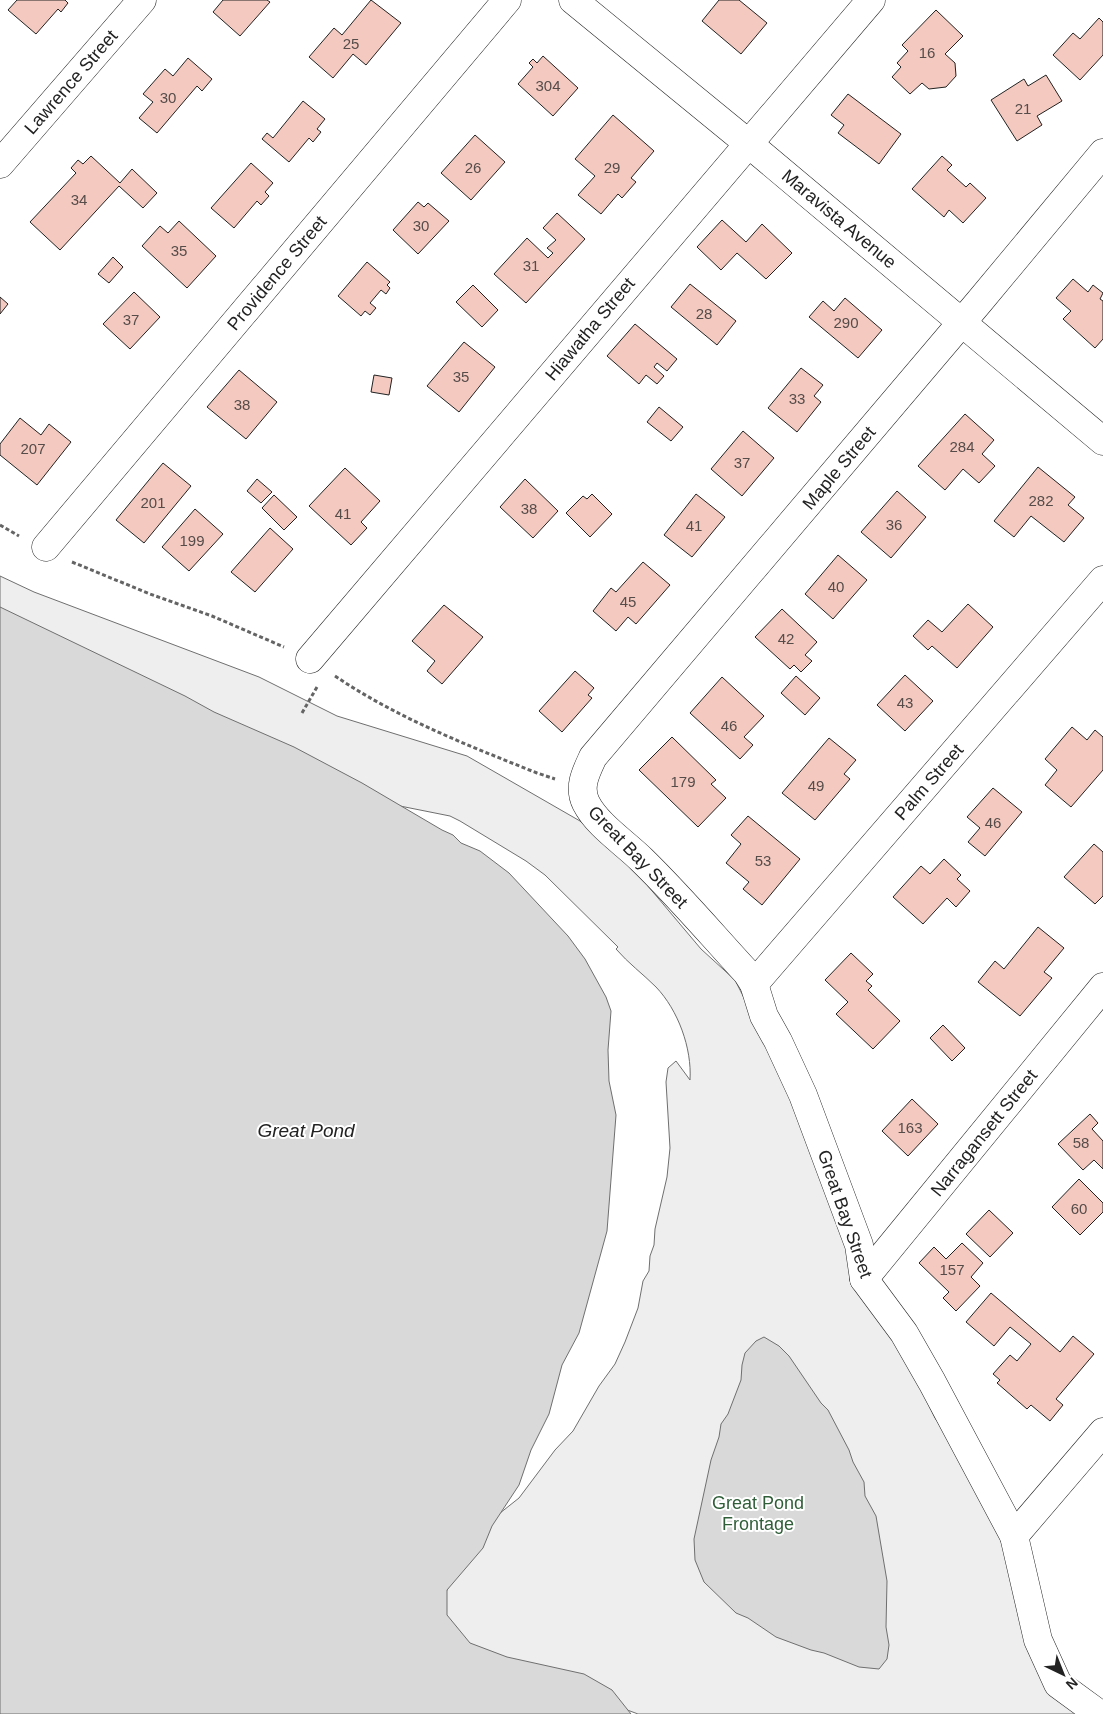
<svg xmlns="http://www.w3.org/2000/svg" width="1103" height="1714" font-family="Helvetica,sans-serif">
<style>
.green{fill:#eee;stroke:#6f6f6f}
.water{fill:#d9d9d9;stroke:#6f6f6f}
.building{fill:#f3c9c0;stroke:#222}
.lines{fill:none;stroke-linecap:round;stroke-linejoin:round}
.minor-casing{stroke:#222;stroke-width:29}
.secondary-casing{stroke:#222;stroke-width:29}
.path{stroke:#646464;stroke-width:3;stroke-dasharray:4 2.5;stroke-linecap:butt}
.minor{stroke:#fff;stroke-width:28}
.secondary{stroke:#fff;stroke-width:28}
.labels{text-anchor:middle;stroke-width:4;stroke-linejoin:round;paint-order:stroke}
.number-label{font-size:15px;fill:#564c4a}
.street-label{font-size:18px;fill:#222;stroke:#fff}
.park-label{font-size:18px;fill:#2f5e38;stroke:#fff}
.water-label{font-size:19px;font-style:italic;fill:#222;stroke:#fff}
</style>
<rect width="100%" height="100%" fill="#fff"/>
<!-- green -->
<path class="green" d="M0,576L34,592L259,677L337,716L467,756L580,821L626,860L701,949L735,980L805,1119L915,1377L935,1418L1018,1536L1066,1684L1092,1714H638L422,1633L485,1525L519,1498L555,1450L573,1431L599,1386L615,1364L625,1342L638,1308L643,1281L649,1271L650,1256L654,1245L655,1229L667,1177L670,1148L666,1082L668,1068L676,1061L690,1080C692,1048 678,1010 656,987C643,974 628,963 616,949L618,947L545,875L526,861L460,821L450,816L315,789L0,638Z"/>
<!-- water -->
<g class="water">
<path d="M0,607L185,696L214,712L294,747L362,783L442,830L453,835L461,843L480,851L509,873L568,936L585,959L606,997L611,1011L608,1050L609,1081L616,1115L607,1231L579,1333L562,1365L549,1414L531,1450L519,1485L492,1526L483,1548L447,1590V1615L470,1643L507,1657L584,1674L612,1690L631,1714H0Z"/>
<path d="M764,1337L779,1346L789,1356L821,1403L828,1410L849,1450L853,1462L864,1482L865,1496L876,1516L887,1581L886,1627L889,1645L887,1659L879,1669L859,1667L824,1653L811,1650L776,1637L748,1618L736,1613L704,1582L695,1560L694,1539L711,1460L719,1437L721,1424L728,1414L741,1380L742,1365L745,1353L756,1341Z"/>
</g>
<!-- building -->
<g class="building">
<path d="M17,0H65L68,3L61,12L58,9L36,34L8,10Z"/>
<path d="M223,0H267L270,2L240,36L213,12Z"/>
<path d="M371,0L401,23L366,65L353,54L333,78L309,57L334,28L342,35Z"/>
<path d="M719,0H739L767,23L741,54L702,21Z"/>
<path d="M936,10L963,36L945,54L955,63L956,76L946,87L929,89L922,83L910,94L892,77L901,67L897,63L908,51L902,45Z"/>
<path d="M1099,18L1103,22V55L1080,80L1053,55L1073,33L1080,39Z"/>
<path d="M543,56L578,88L553,116L518,84L533,67L529,63L533,59L537,63Z"/>
<path d="M188,58L212,79L202,91L197,86L157,133L139,118L153,102L143,94L165,69L173,76Z"/>
<path d="M1046,75L1062,101L1037,116L1042,125L1017,141L991,100L1024,79L1028,86Z"/>
<path d="M848,94L901,134L879,164L838,133L844,125L831,115Z"/>
<path d="M303,101L325,119L317,129L321,132L313,142L309,138L289,162L262,139L267,133L273,138Z"/>
<path d="M613,115L654,151L631,178L636,182L622,198L618,194L601,214L578,195L595,176L575,159Z"/>
<path d="M475,135L505,162L471,200L441,173Z"/>
<path d="M91,156L120,183L132,169L157,193L143,208L119,186L60,250L30,222L76,173L71,168L78,160L83,164Z"/>
<path d="M942,156L952,165L947,170L966,187L970,183L986,198L963,223L949,210L944,217L912,189Z"/>
<path d="M251,163L273,183L265,192L269,196L261,205L257,201L234,228L211,208Z"/>
<path d="M418,202L424,207L428,203L449,221L418,254L393,230Z"/>
<path d="M557,213L585,239L526,303L494,274L527,238L548,258L553,253L547,248L556,240L543,228Z"/>
<path d="M722,220L746,242L762,224L792,253L766,279L737,253L721,270L697,247Z"/>
<path d="M179,221L216,256L187,288L142,246L160,226L168,233Z"/>
<path d="M113,257L123,267L109,283L98,274Z"/>
<path d="M367,262L390,282L387,285L390,288L386,294L381,290L370,303L376,308L370,315L365,311L361,316L338,296Z"/>
<path d="M1073,279L1088,292L1093,285L1103,293L1100,299L1103,301V339L1095,348L1063,319L1071,311L1056,298Z"/>
<path d="M690,284L736,321L717,345L671,307Z"/>
<path d="M473,285L498,310L482,327L456,302Z"/>
<path d="M134,292L160,317L130,349L103,324Z"/>
<path d="M0,297L8,304L0,314Z"/>
<path d="M845,298L882,330L858,358L809,317L823,301L834,311Z"/>
<path d="M635,324L677,359L667,371L657,363L654,367L664,376L657,384L646,375L639,384L607,356Z"/>
<path d="M464,342L495,367L459,412L427,386Z"/>
<path d="M801,368L823,385L814,396L821,402L797,432L768,408Z"/>
<path d="M239,370L277,402L246,439L207,407Z"/>
<path d="M374,375L392,378L389,395L371,392Z"/>
<path d="M659,407L683,427L671,441L647,422Z"/>
<path d="M965,414L994,440L982,454L995,466L979,483L963,469L945,490L918,466Z"/>
<path d="M20,418L41,435L49,424L71,442L37,485L0,455V444Z"/>
<path d="M743,431L774,458L742,496L711,469Z"/>
<path d="M163,463L191,486L144,543L116,520Z"/>
<path d="M1038,467L1075,497L1068,505L1084,518L1064,542L1031,516L1014,537L994,521Z"/>
<path d="M345,468L380,501L361,522L367,528L351,545L309,506Z"/>
<path d="M257,479L272,492L261,503L247,491Z"/>
<path d="M525,479L558,511L533,538L500,507Z"/>
<path d="M897,491L926,517L891,558L861,532Z"/>
<path d="M592,494L612,514L590,537L566,513L583,496L587,499Z"/>
<path d="M696,494L725,517L692,557L664,535Z"/>
<path d="M274,495L297,517L284,530L262,508Z"/>
<path d="M195,509L223,534L189,571L162,547Z"/>
<path d="M270,528L293,549L255,592L231,572Z"/>
<path d="M838,555L867,580L833,619L805,594Z"/>
<path d="M643,562L670,585L636,624L628,617L616,631L593,611L611,588L616,592Z"/>
<path d="M968,604L993,627L957,668L932,646L928,650L913,636L928,620L942,632Z"/>
<path d="M444,605L483,637L442,684L427,671L435,661L412,641Z"/>
<path d="M782,609L817,642L805,655L812,661L801,672L794,665L790,669L755,637Z"/>
<path d="M575,671L594,688L588,695L592,698L562,732L539,711Z"/>
<path d="M905,675L933,701L905,731L877,705Z"/>
<path d="M796,676L820,698L805,715L781,693Z"/>
<path d="M722,677L764,716L744,737L753,745L740,759L690,713Z"/>
<path d="M1072,727L1087,740L1095,730L1103,737V770L1071,807L1045,785L1057,770L1045,759Z"/>
<path d="M672,737L716,780L711,784L726,798L698,827L639,770Z"/>
<path d="M829,738L856,760L844,774L850,779L815,820L782,793Z"/>
<path d="M993,788L1022,812L985,856L968,842L980,828L967,817Z"/>
<path d="M748,816L800,859L762,905L743,889L749,882L726,863L741,844L731,835Z"/>
<path d="M1094,844L1103,852V896L1095,904L1064,877Z"/>
<path d="M944,859L961,875L957,879L970,891L956,907L947,898L923,924L893,897L921,866L930,874Z"/>
<path d="M1038,927L1064,948L1044,972L1052,978L1020,1016L978,982L995,961L1004,969Z"/>
<path d="M851,953L873,974L866,981L872,986L868,990L900,1021L873,1049L836,1014L848,1002L825,980Z"/>
<path d="M943,1025L965,1048L952,1061L930,1038Z"/>
<path d="M912,1099L938,1124L908,1156L882,1131Z"/>
<path d="M1090,1114L1098,1123L1092,1129L1103,1141V1169L1094,1160L1083,1170L1058,1144Z"/>
<path d="M1079,1179L1103,1203V1212L1080,1235L1052,1207Z"/>
<path d="M989,1210L1013,1233L990,1257L966,1234Z"/>
<path d="M962,1243L983,1263L971,1277L980,1286L956,1311L943,1298L949,1292L919,1263L934,1247L946,1259Z"/>
<path d="M991,1293L1060,1352L1073,1336L1094,1354L1056,1399L1063,1405L1050,1421L1031,1405L1027,1409L997,1383L1000,1380L993,1374L1010,1355L1017,1361L1031,1344L1010,1327L994,1346L966,1322Z"/>
</g>
<g class="lines">
<!-- minor casing -->
<g class="minor-casing">
<g id="minor">
<path d="M0,164L142,0"/>
<path d="M46,547L507,0"/>
<path d="M310,659L871,0"/>
<path d="M754,984L1103,580"/>
<path d="M864,1279L1103,987"/>
<path d="M1014,1536L1103,1432"/>
<path d="M1099,1714L1058,1684L1038,1640L1014,1536L932,1382L904,1333L864,1279L859,1245L803,1095L778,1041L764,1016L754,984L747,973C712,935 679,896 642,860C625,843 597,825 586,803C578,787 586,772 593,757L979,302L1103,153"/>
</g>
</g>
<!-- secondary casing -->
<g class="secondary-casing">
<path id="secondary" d="M573,0L749,144L1103,441"/>
</g>
<!-- path -->
<g class="path">
<path d="M0,525L19,536"/>
<path d="M72,562L150,594L212,616L284,647"/>
<path d="M335,676C397,718 467,745 537,773L555,779"/>
<path d="M302,713L317,687"/>
</g>
<!-- minor -->
<use href="#minor" class="minor"/>
<!-- secondary -->
<use href="#secondary" class="secondary"/>
</g>
<g class="labels">
<!-- number labels -->
<g class="number-label">
<text x="351" y="49">25</text>
<text x="927" y="58">16</text>
<text x="548" y="91">304</text>
<text x="168" y="103">30</text>
<text x="1023" y="114">21</text>
<text x="473" y="173">26</text>
<text x="612" y="173">29</text>
<text x="79" y="205">34</text>
<text x="421" y="231">30</text>
<text x="179" y="256">35</text>
<text x="531" y="271">31</text>
<text x="704" y="319">28</text>
<text x="131" y="325">37</text>
<text x="846" y="328">290</text>
<text x="461" y="382">35</text>
<text x="797" y="404">33</text>
<text x="242" y="410">38</text>
<text x="962" y="452">284</text>
<text x="33" y="454">207</text>
<text x="742" y="468">37</text>
<text x="1041" y="506">282</text>
<text x="153" y="508">201</text>
<text x="529" y="514">38</text>
<text x="343" y="519">41</text>
<text x="894" y="530">36</text>
<text x="694" y="531">41</text>
<text x="192" y="546">199</text>
<text x="836" y="592">40</text>
<text x="628" y="607">45</text>
<text x="786" y="644">42</text>
<text x="905" y="708">43</text>
<text x="729" y="731">46</text>
<text x="683" y="787">179</text>
<text x="816" y="791">49</text>
<text x="993" y="828">46</text>
<text x="763" y="866">53</text>
<text x="910" y="1133">163</text>
<text x="1081" y="1148">58</text>
<text x="1079" y="1214">60</text>
<text x="952" y="1275">157</text>
</g>
<!-- street labels -->
<g class="street-label">
<text transform="translate(71 82) rotate(-49)" y="6">Lawrence Street</text>
<text transform="translate(839 219) rotate(40)" y="6">Maravista Avenue</text>
<text transform="translate(277 273) rotate(-50)" y="6">Providence Street</text>
<text transform="translate(590 329) rotate(-50)" y="6">Hiawatha Street</text>
<text transform="translate(839 468) rotate(-50)" y="6">Maple Street</text>
<text transform="translate(929 782) rotate(-49)" y="6">Palm Street</text>
<text transform="translate(638 857) rotate(46)" y="6">Great Bay Street</text>
<text transform="translate(984 1133) rotate(-51)" y="6">Narragansett Street</text>
<text transform="translate(845 1214) rotate(71)" y="6">Great Bay Street</text>
</g>
<!-- park labels -->
<g class="park-label">
<text x="758" y="1509">Great Pond<tspan x="758" dy="21">Frontage</tspan></text>
</g>
<!-- water labels -->
<g class="water-label">
<text x="306" y="1137">Great Pond</text>
</g>
</g>
<!-- north arrow -->
<g transform="translate(1063 1674) rotate(137)" stroke="#ffffff" stroke-width="4" paint-order="stroke">
<path d="M0-4L9 19L0 12L-9 19Z" fill="#222222"/>
<text y="-8" font-size="14" font-weight="bold" text-anchor="middle" fill="#222222">N</text>
</g>
</svg>
